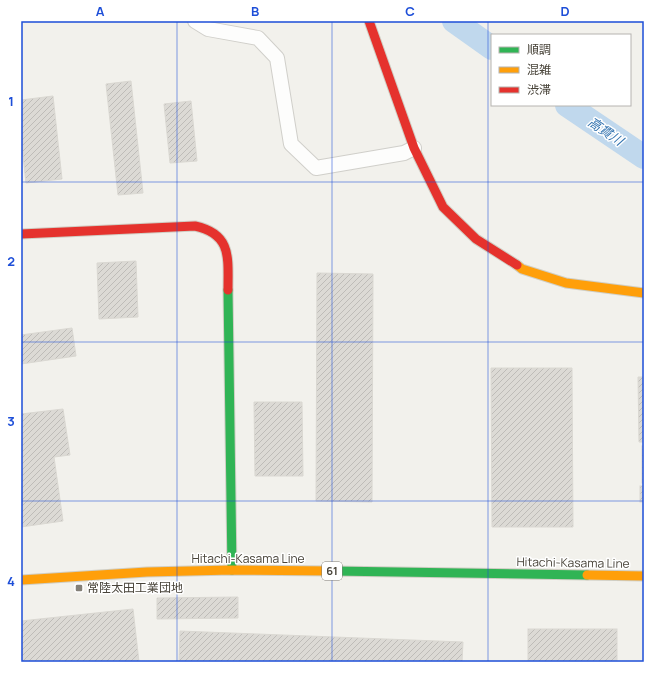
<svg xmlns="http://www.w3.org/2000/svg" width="665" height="683" font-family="Manrope,'Noto Sans JP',sans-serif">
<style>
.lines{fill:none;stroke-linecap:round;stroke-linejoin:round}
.river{stroke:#c0d8ed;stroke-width:24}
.building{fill:url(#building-hatch);stroke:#dad8d2}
.street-casing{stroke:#d0cfca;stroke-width:16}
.fast-casing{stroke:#d0cec4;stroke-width:11}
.slow-casing{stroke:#d0cec4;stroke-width:11}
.jam-casing{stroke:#d0cec4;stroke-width:11}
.street{stroke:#fdfdfc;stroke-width:14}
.fast{stroke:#30b455;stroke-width:9}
.slow{stroke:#ff9f0a;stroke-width:9}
.jam{stroke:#e5322d;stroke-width:9}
.grid{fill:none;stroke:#1d4ed8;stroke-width:1;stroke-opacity:0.55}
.poi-dot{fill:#848078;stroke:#fff;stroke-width:1.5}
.labels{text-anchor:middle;stroke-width:3;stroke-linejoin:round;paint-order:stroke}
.shield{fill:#fff;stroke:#7f7b74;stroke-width:1}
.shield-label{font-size:11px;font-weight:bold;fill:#484339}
.street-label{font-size:12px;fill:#484339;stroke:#fff}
.poi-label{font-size:12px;fill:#484339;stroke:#fff;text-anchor:start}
.water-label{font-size:13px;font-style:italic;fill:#3575b1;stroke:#fff}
.neatline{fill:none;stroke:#1d4ed8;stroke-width:1.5}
.grid-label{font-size:13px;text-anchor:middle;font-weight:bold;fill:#1d4ed8}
</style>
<defs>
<pattern id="building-hatch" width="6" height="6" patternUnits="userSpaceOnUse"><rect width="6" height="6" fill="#dcdad5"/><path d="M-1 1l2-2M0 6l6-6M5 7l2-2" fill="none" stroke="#bebcb8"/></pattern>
</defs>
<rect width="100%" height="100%" fill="#f2f1ec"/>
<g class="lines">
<!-- river -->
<g class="river">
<path d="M454,21L492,48"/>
<path d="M567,105L644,157"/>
</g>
</g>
<!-- building -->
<g class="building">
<path d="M131,81L143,193L118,195L106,84Z"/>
<path d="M53,96L62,179L26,183L21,138V100Z"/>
<path d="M191,101L197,161L170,163L164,104Z"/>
<path d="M136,261L138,317L99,319L97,263Z"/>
<path d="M317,273L373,274L372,502L316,501Z"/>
<path d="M72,328L76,356L21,364V335Z"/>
<path d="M491,368H572L573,527H492Z"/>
<path d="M638,377H644V442H639Z"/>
<path d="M254,402H302L303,476H255Z"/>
<path d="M63,409L70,455L54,457L63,521L21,527V414Z"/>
<rect x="642" y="446" width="2" height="37"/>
<rect x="640" y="486" width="4" height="16"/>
<path d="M238,597V618L157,619V598Z"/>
<path d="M133,609L139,662H21V621Z"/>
<rect x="528" y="629" width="89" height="33"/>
<path d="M180,631L463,642L462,662H179Z"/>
</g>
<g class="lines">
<!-- street casing -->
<g class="street-casing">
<path id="street" d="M195,21L208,29L258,38L277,58L291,144L316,168L404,153L414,148"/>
</g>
<!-- fast casing -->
<g class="fast-casing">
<g id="fast">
<path d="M228,290L232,570"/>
<path d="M333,571L587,575"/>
</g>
</g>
<!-- slow casing -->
<g class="slow-casing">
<g id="slow">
<path d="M517,265L522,269L566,283L644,293"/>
<path d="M587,575L644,576"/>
<path d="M21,580L147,572L232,570L333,571"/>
</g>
</g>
<!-- jam casing -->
<g class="jam-casing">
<g id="jam">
<path d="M369,21L414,148L443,207L476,239L517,265"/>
<path d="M21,234L195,226C232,234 228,258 228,290"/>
</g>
</g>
<!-- street -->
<use href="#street" class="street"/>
<!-- fast -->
<use href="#fast" class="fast"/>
<!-- slow -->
<use href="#slow" class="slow"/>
<!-- jam -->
<use href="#jam" class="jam"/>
</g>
<!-- grid -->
<path class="grid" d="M177,21V662M332,21V662M488,21V662M21,182H644M21,342H644M21,501H644"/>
<!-- markers -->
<rect class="poi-dot" x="75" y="584" width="8" height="8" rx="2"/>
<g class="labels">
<!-- shield labels -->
<rect class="shield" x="322" y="562" width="20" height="18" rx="3"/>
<g class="shield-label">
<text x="332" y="575">61</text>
</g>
<!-- street labels -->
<g class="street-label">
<text x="248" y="563">Hitachi-Kasama Line</text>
<text transform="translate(573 563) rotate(1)" y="4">Hitachi-Kasama Line</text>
</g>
<!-- poi labels -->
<g class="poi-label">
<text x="87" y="592">常陸太田工業団地</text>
</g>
<!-- water labels -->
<g class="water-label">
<text transform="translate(606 131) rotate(34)" y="5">高貫川</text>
</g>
</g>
<!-- border -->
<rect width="665" height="683" fill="none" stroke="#ffffff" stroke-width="44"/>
<!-- legend -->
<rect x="491" y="34" width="140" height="72" fill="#ffffff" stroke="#b6b4b0"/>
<rect x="499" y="47" width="20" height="6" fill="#30b455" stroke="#b6b4b0"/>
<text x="527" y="54" font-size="12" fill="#484339">順調</text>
<rect x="499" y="67" width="20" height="6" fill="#ff9f0a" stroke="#b6b4b0"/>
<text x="527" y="74" font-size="12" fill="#484339">混雑</text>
<rect x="499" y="87" width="20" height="6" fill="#e5322d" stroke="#b6b4b0"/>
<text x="527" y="94" font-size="12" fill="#484339">渋滞</text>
<rect x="22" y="22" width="621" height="639" class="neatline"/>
<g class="grid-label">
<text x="100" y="16">A</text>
<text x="255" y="16">B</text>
<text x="410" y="16">C</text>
<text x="565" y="16">D</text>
<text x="11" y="106">1</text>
<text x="11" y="266">2</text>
<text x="11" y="426">3</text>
<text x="11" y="586">4</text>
</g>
</svg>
